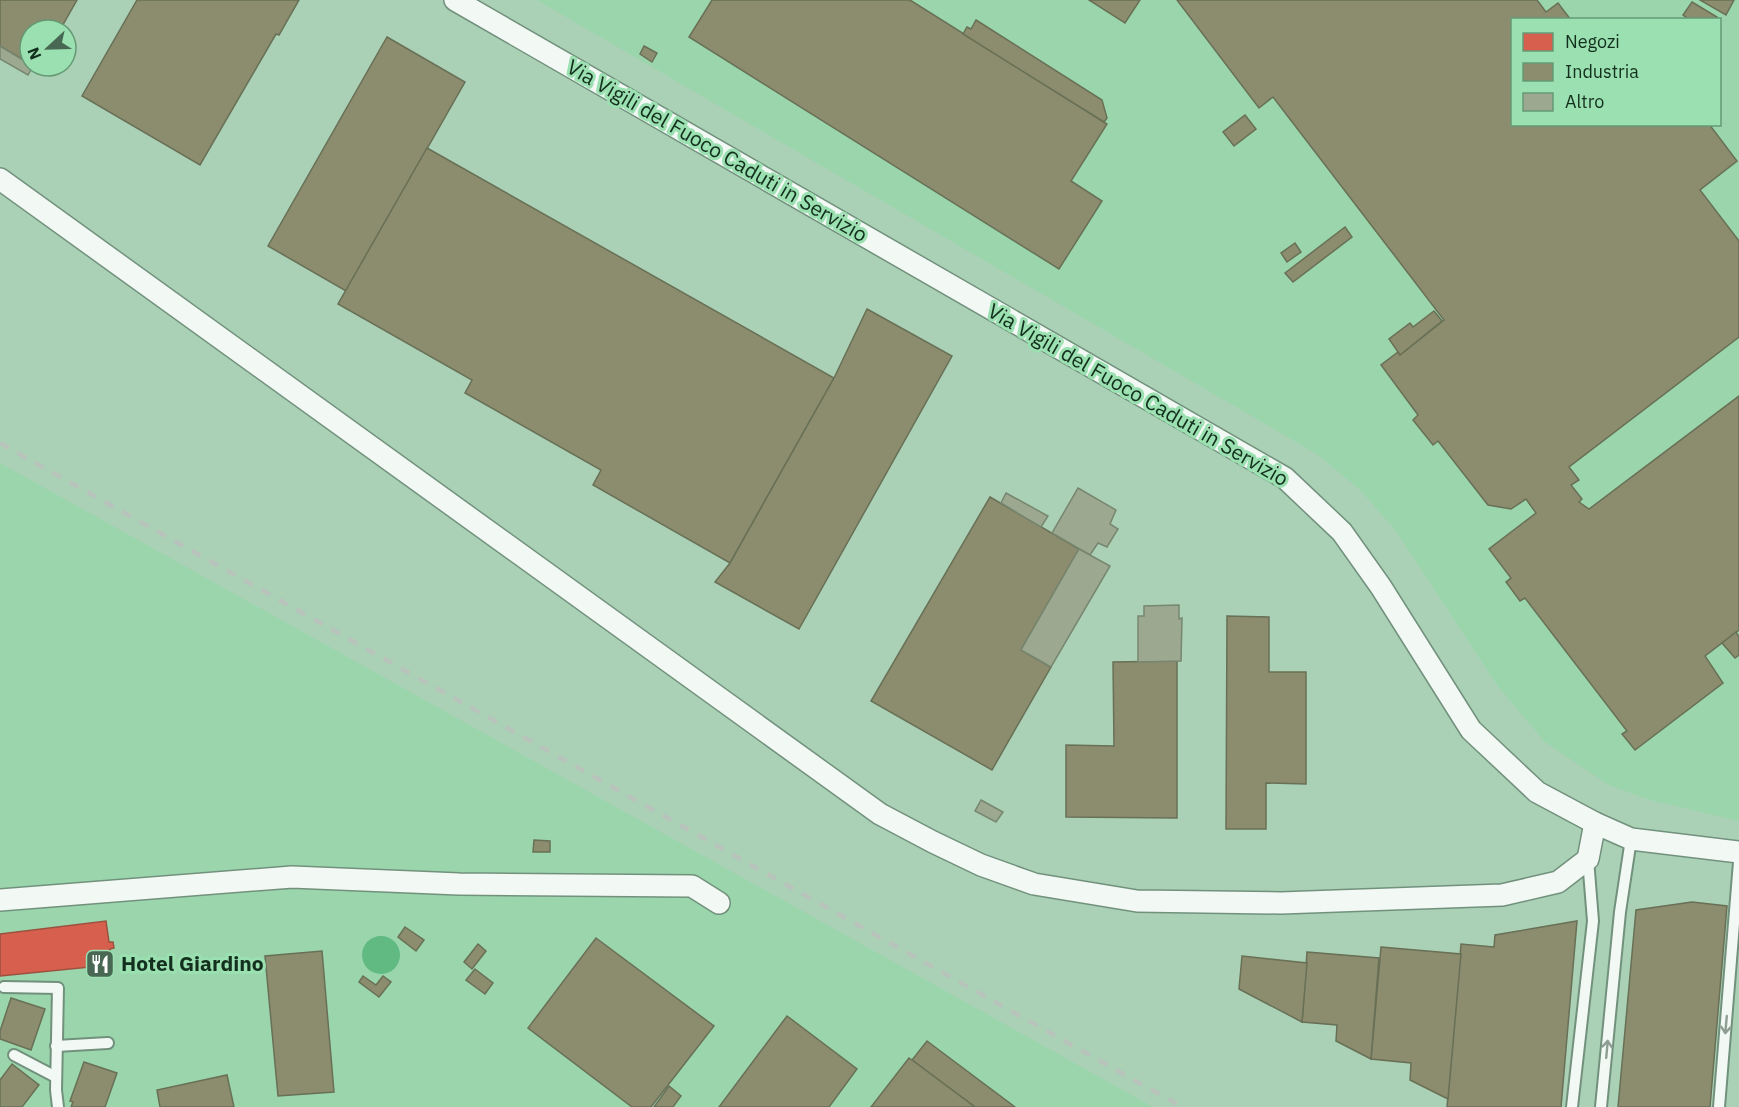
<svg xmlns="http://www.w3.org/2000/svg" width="1739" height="1107" font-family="'IBM Plex Sans',sans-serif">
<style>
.built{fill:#9ad5ac;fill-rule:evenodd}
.water{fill:#60ba82}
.shops{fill:#d6604d;stroke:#9c513f;stroke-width:1.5}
.industry{fill:#8c8c6e;stroke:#687056;stroke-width:1.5}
.building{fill:#9ca990;stroke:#77866f;stroke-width:1.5}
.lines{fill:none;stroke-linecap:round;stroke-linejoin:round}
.service-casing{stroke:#72917d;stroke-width:14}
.minor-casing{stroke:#72917d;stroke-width:24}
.service{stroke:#f2f8f4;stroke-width:10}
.minor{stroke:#f2f8f4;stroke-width:21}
.rail{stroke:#b8c3bc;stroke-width:4.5;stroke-dasharray:10 10;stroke-linecap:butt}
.oneway{stroke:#8e9e93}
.labels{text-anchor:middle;stroke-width:6;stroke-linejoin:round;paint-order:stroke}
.street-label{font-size:21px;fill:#132f1d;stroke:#9be0b0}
.poi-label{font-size:21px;font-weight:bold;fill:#132f1d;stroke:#9be0b0;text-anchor:start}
</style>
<rect width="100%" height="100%" fill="#aad1b6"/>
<!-- built -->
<g class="built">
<path d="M537,0H1739V821L1650,800L1609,785L1545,742L1497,685L1394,528L1359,489L1317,454ZM1512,20H1720V124H1512Z"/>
<path d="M0,463L1153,1107H0Z"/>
</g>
<!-- water -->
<circle class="water" cx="381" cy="955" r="19"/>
<!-- shops -->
<path class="shops" d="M106,921L109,942H113L114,948L110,949L112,972L91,976L90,967L0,976V934Z"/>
<!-- industry -->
<g class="industry">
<path d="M0,0H77L60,30H30V64L0,46Z"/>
<path d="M137,0H299L279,35L276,34L200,165L82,96Z"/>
<path d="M712,0H910L1107,124L1071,181L1102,201L1059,269L689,37Z"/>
<path d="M1089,0H1140L1125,23Z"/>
<path d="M1177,0H1537L1546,12L1558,3L1571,20H1512V124H1709L1737,161L1700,190L1739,241V337L1569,467L1579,480L1571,485L1582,499L1579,502L1589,509L1739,396V630L1705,656L1723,683L1635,750L1622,734L1627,731L1525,598L1520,601L1506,582L1511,578L1489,549L1536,513L1526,499L1511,509L1488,505L1438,441L1433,445L1413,420L1418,415L1381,365L1398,352L1400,355L1444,320L1273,97L1259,108Z"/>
<path d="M1700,0H1734L1726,15Z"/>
<path d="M1692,2L1717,17L1715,20H1690L1683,15Z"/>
<path d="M976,20L1102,100L1107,118L1104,122L963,34L967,27L971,29Z"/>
<path d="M387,37L465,82L346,291L268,246Z"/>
<path d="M644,46L657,53L652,62L640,54Z"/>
<path d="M1245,115L1256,129L1234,146L1223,132Z"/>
<path d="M427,148L834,378L730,563L593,485L601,470L465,393L472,380L338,304Z"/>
<path d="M1345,227L1352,237L1293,282L1285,273Z"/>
<path d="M1295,243L1301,252L1287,262L1281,253Z"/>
<path d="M867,309L952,356L799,629L715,582L730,563L834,378Z"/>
<path d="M1434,311L1442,321L1400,355L1389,339L1410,323L1413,327Z"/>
<path d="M990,497L1079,549L1021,650L1051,667L992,770L871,701Z"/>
<path d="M1227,616L1269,617V672H1306V784L1266,783V829H1226Z"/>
<path d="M1736,632L1739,637V655L1735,658L1722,643Z"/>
<path d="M1177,661V818L1066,817V745L1114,746L1113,662Z"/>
<path d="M534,840L550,841V852H533Z"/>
<path d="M1692,902L1727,906L1710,1107H1618L1636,910Z"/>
<path d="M1577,921L1561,1107H1447L1461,944L1494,947L1495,935Z"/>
<path d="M405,927L424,940L416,951L398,937Z"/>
<path d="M596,938L714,1026L651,1107H632L528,1028Z"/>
<path d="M478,944L486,951L472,969L464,962Z"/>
<path d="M1381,947L1461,954L1448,1099L1410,1080L1411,1063L1371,1059Z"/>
<path d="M322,951L334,1092L278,1096L265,956Z"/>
<path d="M1307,952L1379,958L1371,1059L1336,1041L1337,1025L1302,1022Z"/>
<path d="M1242,956L1307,963L1302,1022L1239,989Z"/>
<path d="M475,969L493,983L485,994L466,980Z"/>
<path d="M363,976L376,985L383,976L391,982L379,997L359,982Z"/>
<path d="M11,998L45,1009L31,1050L0,1039V1031Z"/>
<path d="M787,1016L857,1069L829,1107H719Z"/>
<path d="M927,1041L1015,1107H975L912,1060Z"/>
<path d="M909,1058L912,1060L975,1107H871Z"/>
<path d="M84,1062L117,1073L105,1107H71L73,1102L70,1101Z"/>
<path d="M12,1064L39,1085L22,1107H0V1080Z"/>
<path d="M227,1075L234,1107H160L157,1090Z"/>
<path d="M669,1086L681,1096L673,1107H654Z"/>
</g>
<!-- building -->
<g class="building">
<path d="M0,46L33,66L28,75L0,59Z"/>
<path d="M1078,488L1116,510L1110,524L1118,529L1107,547L1098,543L1090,555L1052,533Z"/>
<path d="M1006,493L1048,516L1041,527L1001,503Z"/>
<path d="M1079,549L1110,566L1051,667L1021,650Z"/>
<path d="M1179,605V619L1182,618L1181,661L1138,662V616H1144V606Z"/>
<path d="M981,800L1003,812L996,822L975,811Z"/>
</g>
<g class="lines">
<!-- service casing -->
<g class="service-casing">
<g id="service">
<path d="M4,987L58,988L56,1090L58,1107"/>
<path d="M56,1046L108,1043"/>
<path d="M14,1055L56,1077"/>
<path d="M1572,1107L1593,921L1588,859"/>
<path d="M1601,1107L1620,912L1631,839"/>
<path d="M1719,1107L1739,862"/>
</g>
</g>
<!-- minor casing -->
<g class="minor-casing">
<g id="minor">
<path d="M455,0L1285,478L1342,532L1381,587L1471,730L1537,792L1595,823L1631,839L1739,852"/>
<path d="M0,179L880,814L933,842L981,865L1034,884L1137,901L1281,903L1502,895L1558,882L1588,859L1595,823"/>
<path d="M0,900L292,877L459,884L692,886L719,903"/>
</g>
</g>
<!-- service -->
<use href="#service" class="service"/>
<!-- minor -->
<use href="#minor" class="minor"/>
<!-- rail -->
<path class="rail" d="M0,443L1182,1107"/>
</g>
<!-- one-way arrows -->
<defs><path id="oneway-shaft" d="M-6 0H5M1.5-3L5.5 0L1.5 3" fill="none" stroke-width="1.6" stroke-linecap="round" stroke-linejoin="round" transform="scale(1.5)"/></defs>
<g class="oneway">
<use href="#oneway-shaft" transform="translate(1726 1025) rotate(95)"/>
<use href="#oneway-shaft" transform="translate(1607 1049) rotate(-85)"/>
</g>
<!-- icons -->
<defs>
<g id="restaurant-square" transform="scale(1.5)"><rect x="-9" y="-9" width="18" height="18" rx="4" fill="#486853" stroke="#9be0b0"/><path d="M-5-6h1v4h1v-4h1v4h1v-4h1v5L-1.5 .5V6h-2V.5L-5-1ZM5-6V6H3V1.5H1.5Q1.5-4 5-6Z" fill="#fff"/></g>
</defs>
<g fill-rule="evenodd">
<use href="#restaurant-square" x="100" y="964"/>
</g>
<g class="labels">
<!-- street labels -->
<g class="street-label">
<text transform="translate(717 151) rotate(30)" y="7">Via Vigili del Fuoco Caduti in Servizio</text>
<text transform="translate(1138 395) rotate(30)" y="7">Via Vigili del Fuoco Caduti in Servizio</text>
</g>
<!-- poi labels -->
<g class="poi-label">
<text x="121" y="971">Hotel Giardino</text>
</g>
</g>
<!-- legend -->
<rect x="1511" y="18" width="210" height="108" fill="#9be0b0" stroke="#659975" stroke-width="1.5"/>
<rect x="1523" y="33" width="30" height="18" fill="#d6604d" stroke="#659975" stroke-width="1.5"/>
<text x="1565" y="48" font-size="18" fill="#132f1d">Negozi</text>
<rect x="1523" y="63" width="30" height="18" fill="#8c8c6e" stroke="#659975" stroke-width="1.5"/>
<text x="1565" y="78" font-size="18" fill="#132f1d">Industria</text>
<rect x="1523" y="93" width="30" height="18" fill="#9ca990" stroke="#659975" stroke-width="1.5"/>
<text x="1565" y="108" font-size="18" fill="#132f1d">Altro</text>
<!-- north arrow -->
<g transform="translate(48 48) rotate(248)"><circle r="28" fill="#9be0b0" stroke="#659975" stroke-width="1.5"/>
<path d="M0-4.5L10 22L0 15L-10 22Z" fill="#486853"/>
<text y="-9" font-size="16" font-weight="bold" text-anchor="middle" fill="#132f1d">N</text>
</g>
</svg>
